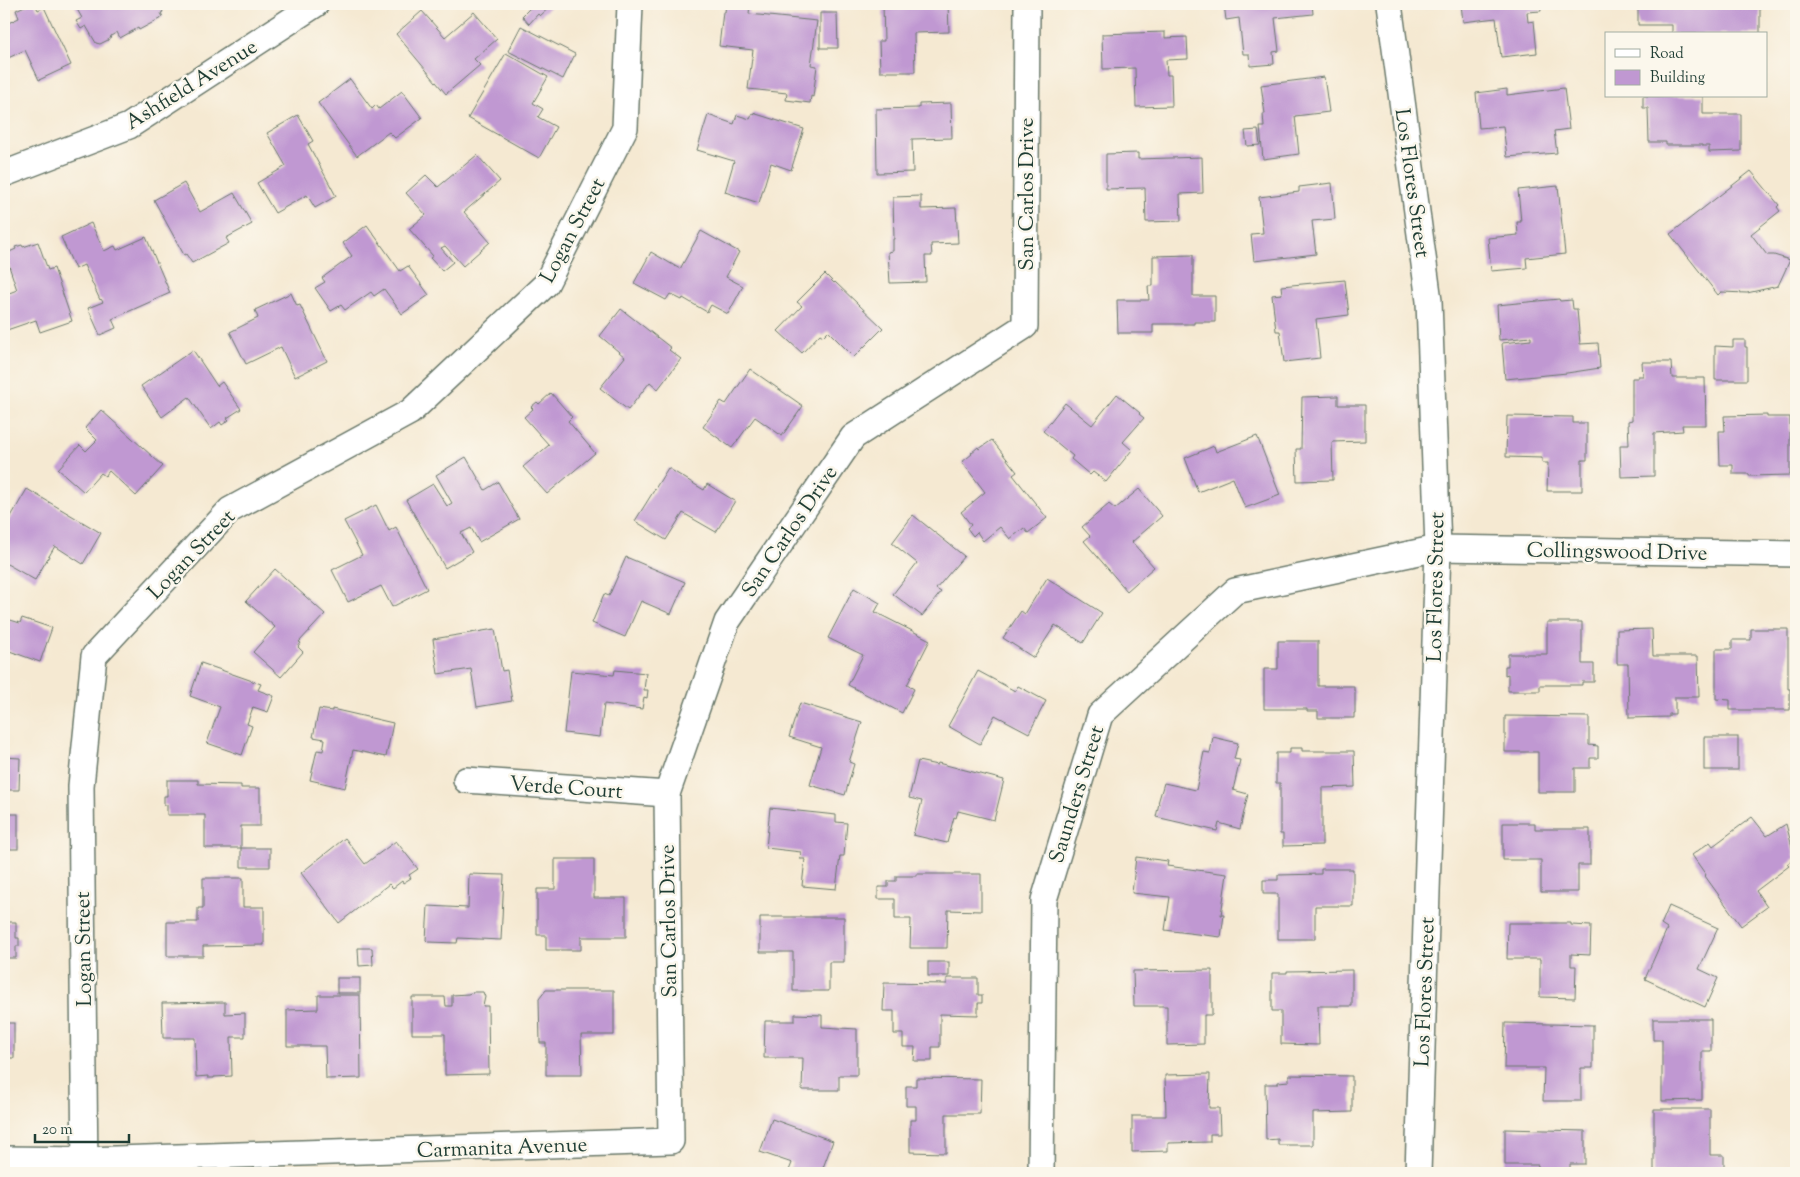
<svg xmlns="http://www.w3.org/2000/svg" width="1800" height="1177" font-family="'Sorts Mill Goudy',serif">
<style>
.building{fill:#c098d2}
.lines{fill:none;stroke-linecap:round;stroke-linejoin:round}
.street-casing{stroke:#6a796b;stroke-width:28}
.street{stroke:#fff;stroke-width:25}
.labels{text-anchor:middle;stroke-width:5;stroke-linejoin:round;paint-order:stroke}
.street-label{font-size:21px;fill:#1f3d34;stroke:#fbf7ec}
</style>
<rect width="100%" height="100%" fill="#fbf7ec"/>
<filter id="ink" filterUnits="userSpaceOnUse"><feTurbulence type="fractalNoise" baseFrequency=".02" numOctaves="2"/><feDisplacementMap in="SourceGraphic" scale="10" xChannelSelector="R" yChannelSelector="G"/><feConvolveMatrix kernelMatrix="1 2 1 2 8 2 1 2 1" color-interpolation-filters="sRGB"/></filter>
<filter id="wash" filterUnits="userSpaceOnUse"><feTurbulence type="fractalNoise" baseFrequency=".0096" numOctaves="4" result="noise"/><feDisplacementMap in="SourceGraphic" scale="20" xChannelSelector="R" yChannelSelector="G"/><feGaussianBlur stdDeviation="1.12" result="paint"/><feColorMatrix in="noise" values="0 0 0 0 0 0 0 0 0 0 0 0 0 0 0 0 0 1.4 0 .05"/><feComposite in="paint" operator="in"/></filter>
<g filter="url(#wash)">
<rect width="100%" height="100%" fill="#f5e9d2"/>
<g id="blocks">
<!-- building -->
<g class="building">
<path d="M29,4H35L38,10L44,7L71,65L39,80L25,50L4,60V25L19,18L16,10Z"/>
<path d="M74,4H159L163,12L161,13L163,17L139,30L138,28L120,38L117,32L111,36L110,39L100,44L96,43L86,26L81,29L76,21L82,18Z"/>
<path d="M526,4H553L540,16L538,14L529,24L522,16L530,8Z"/>
<path d="M726,4H750L749,14L817,21L811,65L817,66L813,97L811,96L810,103L786,100L787,93L748,89L753,50L719,46L723,12H725Z"/>
<path d="M883,4H948L949,32L914,33L915,72H880L879,41H884Z"/>
<path d="M1224,4H1312L1313,14L1275,18L1279,51L1273,52L1274,64L1250,66L1249,54H1243L1239,18L1226,20Z"/>
<path d="M1461,4H1540L1541,11L1527,12L1528,22L1534,21L1537,53L1501,57L1496,18L1463,22Z"/>
<path d="M1638,4H1760V34H1672V25H1638Z"/>
<path d="M422,11L445,37L474,12L497,39L474,59L480,65L446,94L396,34Z"/>
<path d="M820,13H837L838,48H820Z"/>
<path d="M521,26L575,54L563,79L508,51Z"/>
<path d="M1165,32V38L1187,37L1188,59L1166,60L1167,75H1171L1172,106L1136,107L1135,68L1103,69L1102,34Z"/>
<path d="M506,53L548,77L533,103L543,109L538,117L556,127L539,158L468,118Z"/>
<path d="M1324,77L1329,112L1295,116L1299,154L1263,159L1260,127H1264L1263,114H1265L1261,85Z"/>
<path d="M350,79L372,109L376,105L379,109L402,91L422,118L395,138L389,132L357,156L318,103Z"/>
<path d="M1564,88L1569,129L1554,131L1557,153L1507,157L1503,126L1479,128L1476,93L1507,89V95Z"/>
<path d="M1643,96H1703V114H1741V151L1709,152V146H1702V145H1666V142H1649L1648,108H1643Z"/>
<path d="M951,103L952,138L912,139L913,172L877,173L876,109L919,108V104Z"/>
<path d="M753,113L804,129L791,170L771,163L759,203L725,192L734,161L697,150L708,115L734,124L737,115L750,119Z"/>
<path d="M298,115L313,141L308,144L336,196L315,208L307,195L275,213L257,183L286,166L267,133Z"/>
<path d="M1258,130L1260,145L1247,146L1245,131Z"/>
<path d="M1138,153V159L1202,157L1203,193L1180,194L1181,221L1146,222L1145,188L1106,189V154Z"/>
<path d="M477,155L500,181L464,212L490,242L463,266L445,246L441,248L453,262L442,271L430,258L433,256L409,229L426,215L406,193L426,175L438,187Z"/>
<path d="M1751,171L1779,205L1777,207L1780,211L1751,234L1767,255H1774L1790,260L1778,286L1747,293L1721,292L1718,295L1670,234Z"/>
<path d="M184,183L200,212L234,193L252,224L226,238L229,243L192,263L186,254L184,255L154,200Z"/>
<path d="M1332,183L1335,219L1312,221L1316,254L1254,261L1251,234L1263,233L1259,197L1299,192V187Z"/>
<path d="M1558,186L1565,254L1526,258L1527,268L1491,271L1488,238L1518,235L1517,222H1521L1518,190Z"/>
<path d="M921,196V209L956,208L958,243L931,244L932,256H925L926,282L890,283L888,252L893,251V239H894L893,197Z"/>
<path d="M91,223L104,251L115,246L117,250L146,237L170,293L112,319L116,328L100,335L88,308L103,302L101,299L100,300L84,265L75,269L61,237Z"/>
<path d="M367,225L400,271L408,266L429,295L402,314L384,289L374,296L371,292L345,310L341,305L331,311L315,288L325,282L322,278L352,256L343,243Z"/>
<path d="M701,231L739,252L726,277L743,286L728,314L711,305L707,312L683,298L682,300L670,294L666,300L634,283L651,252L680,269Z"/>
<path d="M38,242L48,270L54,268L72,321L40,332L36,320L4,331V295L17,290L5,254L16,249L15,247L22,245L23,247Z"/>
<path d="M1193,255V296H1215V322H1194V324H1153V333H1118L1117,300H1149L1148,286H1153V256Z"/>
<path d="M825,274L834,283L835,282L883,328L854,357L828,331L823,336L820,334L802,353L778,331L802,306L797,302Z"/>
<path d="M1345,280L1349,315L1316,319L1320,358L1284,362L1280,331H1276L1272,295L1282,294L1281,286Z"/>
<path d="M291,293L297,306L300,305L327,361L295,377L281,347L246,364L230,332L258,318L255,310Z"/>
<path d="M1559,299L1560,301L1572,300L1573,309H1577L1580,344L1598,343L1600,368L1567,373L1505,379L1502,343L1531,340V337L1499,340L1497,305Z"/>
<path d="M621,309L671,348L669,350L681,359L658,389L650,382L628,410L600,388L625,357L600,336Z"/>
<path d="M1733,340H1745V347H1747V380H1715V346L1733,347Z"/>
<path d="M193,350L217,386L222,382L241,409L227,418L229,420L222,425L220,422L211,429L189,397L162,417L141,386Z"/>
<path d="M1642,362H1671L1672,378H1705L1706,425H1682L1683,431L1654,433V476L1621,477L1620,445H1629L1628,421L1632,420V378H1638V376H1643Z"/>
<path d="M750,369L803,406L782,436L755,417L732,448L703,427L721,401L726,404Z"/>
<path d="M551,393L572,417L568,421L595,453L547,494L523,467L549,445L524,417L533,409L531,407L537,402L539,404Z"/>
<path d="M1117,394L1140,413L1139,414L1144,418L1123,442L1132,450L1106,482L1093,472L1090,475L1071,459L1073,456L1043,431L1065,403L1092,425Z"/>
<path d="M1338,396V405H1365V441L1332,442L1333,480L1297,481L1296,449H1301L1302,397Z"/>
<path d="M101,410L163,466L136,496L109,471L105,476L101,473L84,492L58,469L80,445L86,451L97,440L85,428Z"/>
<path d="M1767,415V417H1790V475L1749,476V474H1733V465H1720L1719,431H1725L1724,416Z"/>
<path d="M1507,416L1573,417V423H1587V460H1582V491H1547L1548,463H1542V458L1506,457Z"/>
<path d="M1257,436L1280,495L1245,508L1233,478L1198,492L1185,458L1214,446L1216,452Z"/>
<path d="M992,440L1017,472L1013,475L1047,518L1028,533L1024,528L1010,539L1000,527L983,541L977,532L973,536L967,528L971,525L961,512L985,492L962,462L972,454L971,453L978,447L979,449Z"/>
<path d="M466,457L485,490L498,482L519,519L479,542L471,528L461,533L472,552L445,568L406,500L433,484L447,506L452,503L436,475Z"/>
<path d="M668,468L704,490L707,484L735,501L716,532L683,513L666,540L635,521Z"/>
<path d="M27,489L101,533L83,564L55,546L35,580L7,564L4,569V523L6,525Z"/>
<path d="M1139,489L1162,516L1132,542L1154,567L1127,591L1084,541L1090,536L1082,527L1109,504L1115,509Z"/>
<path d="M376,505L389,531L396,527L427,589L392,607L381,586L348,602L332,570L362,555L344,521Z"/>
<path d="M913,515L964,556L936,589L941,592L922,616L893,594L917,563L892,543Z"/>
<path d="M626,557L685,582L671,614L641,601L625,637L592,623L604,594L609,596Z"/>
<path d="M275,569L325,614L299,642L301,643L298,647L303,652L281,677L253,652L275,627L246,601Z"/>
<path d="M1047,578L1102,613L1083,643L1055,625L1034,658L1003,638L1021,611L1025,614Z"/>
<path d="M854,588L880,603L875,612L930,640L907,685L914,689L902,713L848,685L863,655L828,638Z"/>
<path d="M4,618L20,623L22,618L52,628L40,662L4,649Z"/>
<path d="M1547,622H1582V664H1594V682H1582V685H1540V691H1508V674L1505,675V666H1508V654H1547Z"/>
<path d="M495,629L502,671L507,670L512,701L477,707L471,669L438,674L433,639Z"/>
<path d="M1652,629L1653,656H1698L1699,697H1675V714H1669V717L1629,718L1628,664H1617V630Z"/>
<path d="M1751,629H1788V689H1790V710H1730V700L1716,699V649H1732V640H1751Z"/>
<path d="M1278,641H1318V686H1354V691H1355V713H1354V718H1318V711H1307V709H1264V669H1278Z"/>
<path d="M201,663L261,684L258,690L274,696L268,712L253,707L247,724L252,726L242,755L207,743L220,707L190,696Z"/>
<path d="M615,670L646,673L644,690H648L647,698L644,697L642,709L604,704L600,737L564,733L571,671L614,675Z"/>
<path d="M978,671L1015,691L1018,686L1046,701L1029,733L995,715L980,744L948,726Z"/>
<path d="M800,703L862,722L849,762L854,764L845,795L810,785L821,747L789,737Z"/>
<path d="M319,709L332,711V709L393,723L386,757L353,750L345,788L310,780L317,750L323,751L325,739L313,737Z"/>
<path d="M1505,716L1589,717V745L1598,746V758H1590V768H1575V792H1538V752H1505Z"/>
<path d="M1213,737L1238,743L1234,759L1240,760L1233,790L1248,794L1240,829L1219,823L1217,831L1156,817L1159,803H1158L1164,783L1196,790L1204,752L1210,753Z"/>
<rect x="1704" y="737" width="34" height="33"/>
<path d="M1290,748H1302V751H1354L1355,787L1322,788V845L1283,846V834H1280V783H1276V753H1290Z"/>
<path d="M4,757L20,758L19,790H4Z"/>
<path d="M918,761L937,765L938,763L1004,780L994,820L958,811L956,818L954,817L947,843L913,835L922,801L909,798Z"/>
<path d="M167,780H198V784L241,785V788H260V826H241V848H270V867H241V848H205V815H167V805H164V796H167Z"/>
<path d="M770,808L836,815V822L847,823L844,856H840L836,889L802,886L805,859H800L801,852L766,848Z"/>
<rect x="4" y="814" width="14" height="35"/>
<path d="M1752,817L1767,836L1786,824L1795,858L1787,864L1789,866L1756,891L1767,907L1741,926L1705,876L1706,875L1692,855L1710,842L1713,846Z"/>
<path d="M1503,823H1535V829H1590V865H1578V892H1541V860H1503Z"/>
<path d="M345,838L365,864L396,841L418,869L409,875L411,878L403,883L402,881L393,888L389,884L339,923L301,873Z"/>
<path d="M1136,857L1168,861L1167,866L1227,874L1221,915H1224L1221,937L1165,930L1170,897L1132,893Z"/>
<path d="M555,859H594V898H626V937H581V950H546V935H537V889H555Z"/>
<path d="M1321,869H1353V906H1315V939H1278V894H1263V880H1278V875L1321,874Z"/>
<path d="M469,874L504,875L501,940L458,938L457,943L428,942L426,940L428,906L468,908Z"/>
<path d="M917,874H981V911L948,910L947,948H910L911,919H895V899H878V887H888V881H896V876H917Z"/>
<path d="M203,878H243V907H264V945L203,946V956H167V922H198V908H203Z"/>
<path d="M1669,906L1718,928L1699,969L1718,978L1705,1007L1645,979L1667,929L1661,925Z"/>
<path d="M760,917H844V962H829V991H793V952H760Z"/>
<path d="M4,922H16V938H19V946H16V958H4Z"/>
<path d="M1508,923H1571V925L1591,926L1590,955L1571,954V966H1576L1575,998L1540,997V959H1507Z"/>
<path d="M358,948H372L373,965L359,966Z"/>
<rect x="928" y="962" width="21" height="14"/>
<path d="M1212,970V1015H1204V1044L1167,1045V1006H1134L1133,971Z"/>
<path d="M1352,970V1006H1318L1319,1045L1281,1044V1011H1272V973H1287V971Z"/>
<rect x="337" y="978" width="23" height="15"/>
<path d="M947,978H978V995H982V1003H978V1015L940,1014V1047H932V1061H914L915,1047H903V1034H894V1011H883L884,983L947,984Z"/>
<path d="M546,990H614V1035H581L582,1075H546V1043H540L539,999Z"/>
<path d="M473,992H483L485,997L483,1006H488L489,1074L445,1075V1034H412V997H445L446,1006H452V995L468,994Z"/>
<path d="M318,995H360L361,1078L326,1079L325,1046H287V1010L318,1009Z"/>
<path d="M225,1002V1014L245,1013V1037H231L232,1076L214,1077V1078H208V1076L196,1077L195,1038H163L162,1003Z"/>
<path d="M795,1014L822,1015V1027L857,1029V1075H839V1090H802L803,1058H764L765,1021H795Z"/>
<path d="M1653,1019H1711V1051H1702V1100L1662,1101V1040H1653Z"/>
<rect x="4" y="1023" width="10" height="35"/>
<path d="M1505,1023L1593,1025V1068H1581V1101H1543L1544,1068H1504Z"/>
<path d="M1210,1074L1209,1108H1219L1220,1134H1210V1142L1168,1143V1151L1132,1152V1116H1166L1165,1075Z"/>
<path d="M1289,1075L1352,1076V1112L1313,1113V1145H1278V1139L1266,1140L1265,1084H1278V1082L1289,1081Z"/>
<path d="M916,1078L981,1079L980,1114H946V1153L910,1152V1120H916V1106H906V1086H916Z"/>
<path d="M1654,1109H1710V1155H1724V1173H1654Z"/>
<path d="M772,1119L833,1141L821,1173H788L792,1163L760,1152Z"/>
<path d="M1505,1129L1585,1131V1164H1570V1173H1538V1165H1505Z"/>
</g>
</g>
</g>
<g filter="url(#ink)">
<use href="#blocks" fill-opacity="0" stroke="#6a796b" stroke-width="1"/>
<g class="lines">
<!-- street casing -->
<g class="street-casing">
<g id="street">
<path d="M1389,4L1429,301L1438,548L1418,1173"/>
<path d="M4,174L129,126L316,4"/>
<path d="M466,780L667,794"/>
<path d="M4,1159L85,1160L671,1141L667,794L727,622L853,437L1025,326L1027,4"/>
<path d="M85,1173L81,786L94,656L230,510L410,412L546,284L625,128L630,4"/>
<path d="M1041,1173L1044,900L1100,715L1235,591L1438,548L1796,554"/>
</g>
</g>
<!-- street -->
<use href="#street" class="street"/>
</g>
</g>
<g class="labels">
<!-- street labels -->
<g class="street-label">
<text transform="translate(191 84) rotate(-32)" y="7">Ashfield Avenue</text>
<text transform="translate(1413 183) rotate(82)" y="7">Los Flores Street</text>
<text transform="translate(1026 194) rotate(-90)" y="7">San Carlos Drive</text>
<text transform="translate(572 230) rotate(-62)" y="7">Logan Street</text>
<text transform="translate(789 531) rotate(-56)" y="7">San Carlos Drive</text>
<text transform="translate(1617 551) rotate(1)" y="7">Collingswood Drive</text>
<text transform="translate(191 554) rotate(-46)" y="7">Logan Street</text>
<text transform="translate(1435 587) rotate(-89)" y="7">Los Flores Street</text>
<text transform="translate(566 787) rotate(4)" y="7">Verde Court</text>
<text transform="translate(1076 794) rotate(-73)" y="7">Saunders Street</text>
<text transform="translate(668 921) rotate(-91)" y="7">San Carlos Drive</text>
<text transform="translate(83 949) rotate(-91)" y="7">Logan Street</text>
<text transform="translate(1424 992) rotate(-88)" y="7">Los Flores Street</text>
<text transform="translate(502 1147) rotate(-2)" y="7">Carmanita Avenue</text>
</g>
</g>
<!-- margin -->
<rect width="1800" height="1177" fill="none" stroke="#fbf7ec" stroke-width="20"/>
<!-- legend -->
<rect x="1605" y="32" width="162" height="65" fill="#fbf7ec" stroke="#a3ada2"/>
<rect x="1615" y="49" width="25" height="8" fill="#ffffff" stroke="#a3ada2"/>
<text x="1650" y="58" font-size="15" fill="#1f3d34">Road</text>
<rect x="1615" y="70" width="25" height="15" fill="#c098d2" stroke="#a3ada2"/>
<text x="1650" y="82" font-size="15" fill="#1f3d34">Building</text>
<!-- scale -->
<path d="M35 1134v8h94v-8" fill="none" stroke="#1f3d34" stroke-width="2.5"/>
<text x="42" y="1134" font-size="15" fill="#1f3d34" stroke="#fbf7ec" stroke-width="4" paint-order="stroke">20 m</text>
</svg>
